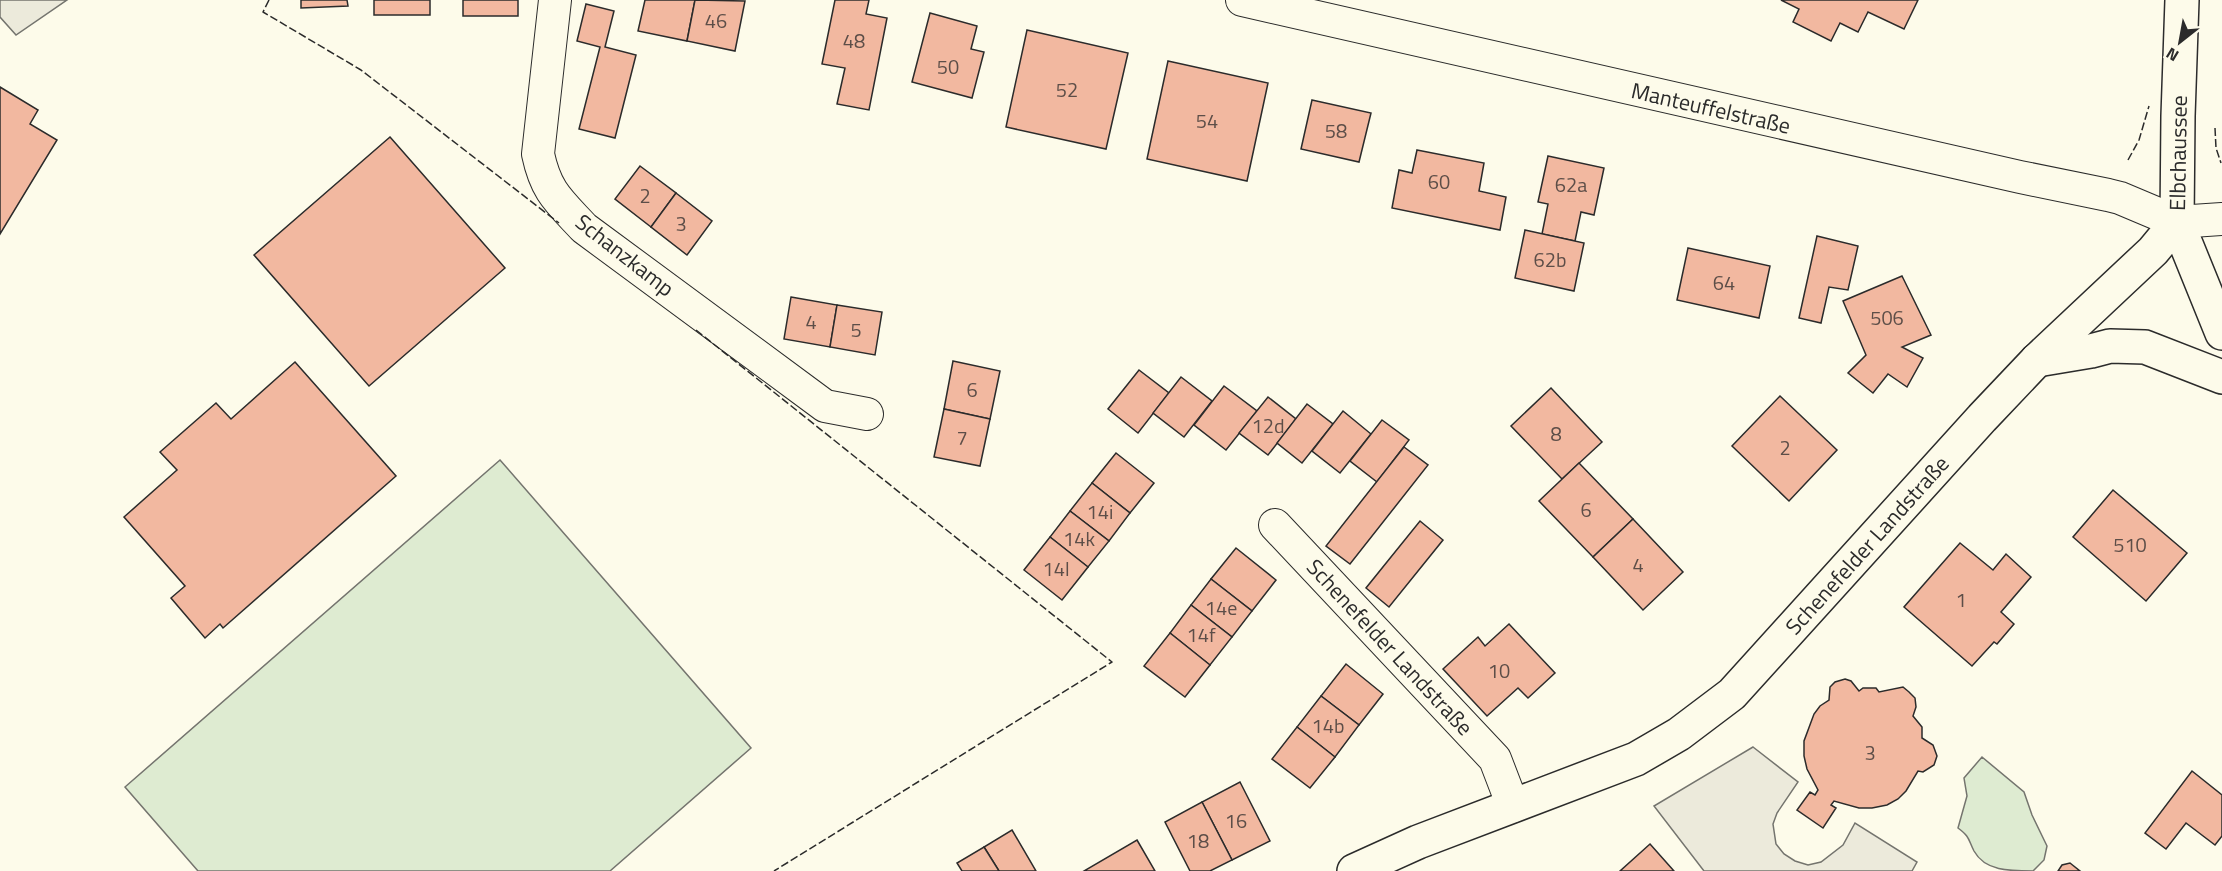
<svg xmlns="http://www.w3.org/2000/svg" width="2222" height="871" font-family="'Titillium Web',sans-serif">
<style>
.green{fill:#deebd1;stroke:#74746e;stroke-width:1.5}
.parking{fill:#eceadb;stroke:#74746e;stroke-width:1.5}
.building{fill:#f2b8a0;stroke:#2b2b2b;stroke-width:1.5}
.lines{fill:none;stroke-linecap:round;stroke-linejoin:round}
.minor-casing{stroke:#2b2b2b;stroke-width:34}
.secondary-casing{stroke:#2b2b2b;stroke-width:36}
.minor{stroke:#fdfbea;stroke-width:32}
.secondary{stroke:#fdfbea;stroke-width:33}
.fence{stroke:#2b2b2b;stroke-width:1.5;stroke-dasharray:8 3;stroke-linecap:butt}
.labels{text-anchor:middle;stroke-width:4.5;stroke-linejoin:round;paint-order:stroke}
.number-label{font-size:20px;fill:#5d4e48}
.street-label{font-size:22px;fill:#2b2b2b;stroke:#fdfbea}
</style>
<rect width="100%" height="100%" fill="#fdfbea"/>
<!-- green -->
<g class="green">
<path d="M500,460L751,748L610,871H198L125,787Z"/>
<path d="M1982,757L2024,792L2032,815L2047,846L2044,860L2033,871C2009,871 1985,871 1974,851C1968,839 1970,837 1958,828L1967,796L1964,778Z"/>
</g>
<!-- parking -->
<g class="parking">
<path d="M0,0H67L16,35L0,17Z"/>
<path d="M1753,747L1798,782L1777,813L1773,824L1776,844L1784,854L1795,861L1808,865L1821,862L1843,845L1855,823L1917,862L1912,871H1704L1654,806Z"/>
</g>
<!-- building -->
<g class="building">
<path d="M301,0H347L348,6L301,8Z"/>
<rect x="374" y="0" width="56" height="15"/>
<rect x="463" y="0" width="55" height="16"/>
<path d="M645,0H695L687,41L638,31Z"/>
<path d="M695,0L745,1L735,51L687,41Z"/>
<path d="M835,0H869L866,14L887,18L869,110L837,104L845,68L822,64Z"/>
<path d="M1781,0H1918L1904,29L1868,12L1858,32L1840,23L1831,41L1793,22L1799,9Z"/>
<path d="M586,4L614,11L605,47L636,55L615,138L579,129L600,47L577,41Z"/>
<path d="M930,13L977,26L971,49L984,52L972,98L912,82Z"/>
<path d="M1027,30L1128,53L1106,149L1006,127Z"/>
<path d="M1168,61L1268,83L1247,181L1147,159Z"/>
<path d="M0,87L38,110L30,124L57,140L0,234Z"/>
<path d="M1312,100L1371,113L1359,162L1301,149Z"/>
<path d="M390,137L505,268L369,386L254,255Z"/>
<path d="M1417,150L1484,163L1479,191L1506,197L1500,230L1392,208L1399,170L1412,173Z"/>
<path d="M1548,156L1604,168L1594,215L1581,212L1575,241L1542,234L1548,204L1538,202Z"/>
<path d="M640,166L676,193L651,227L615,199Z"/>
<path d="M676,193L712,221L687,255L651,227Z"/>
<path d="M1525,230L1584,243L1574,291L1515,278Z"/>
<path d="M1817,236L1858,246L1848,290L1829,287L1821,323L1799,318Z"/>
<path d="M1688,248L1770,266L1759,318L1677,300Z"/>
<path d="M1902,276L1931,335L1902,347L1923,358L1907,387L1888,374L1873,393L1848,373L1866,355L1843,301Z"/>
<path d="M791,297L837,305L830,347L784,339Z"/>
<path d="M837,305L882,312L875,355L830,347Z"/>
<path d="M953,361L1000,371L990,419L944,409Z"/>
<path d="M295,362L396,476L223,628L220,624L205,638L171,598L185,586L124,517L177,470L160,452L216,403L231,419Z"/>
<path d="M1139,370L1169,393L1138,433L1108,409Z"/>
<path d="M1181,377L1212,401L1184,437L1153,413Z"/>
<path d="M1224,386L1257,411L1226,450L1194,425Z"/>
<path d="M1551,388L1602,442L1562,479L1511,426Z"/>
<path d="M1780,396L1837,450L1789,501L1732,446Z"/>
<path d="M1268,397L1296,419L1268,455L1239,433Z"/>
<path d="M1307,404L1333,424L1302,463L1277,443Z"/>
<path d="M944,409L990,419L980,466L934,457Z"/>
<path d="M1343,411L1371,434L1340,473L1312,451Z"/>
<path d="M1382,420L1409,440L1377,482L1350,461Z"/>
<path d="M1404,447L1428,465L1350,564L1326,546Z"/>
<path d="M1116,453L1154,483L1130,513L1092,483Z"/>
<path d="M1579,463L1633,519L1593,557L1539,501Z"/>
<path d="M1092,483L1130,513L1109,541L1070,511Z"/>
<path d="M2113,490L2187,553L2146,601L2073,537Z"/>
<path d="M1070,511L1109,541L1088,567L1050,537Z"/>
<path d="M1633,519L1683,572L1643,610L1593,557Z"/>
<path d="M1420,521L1443,540L1389,607L1366,588Z"/>
<path d="M1050,537L1088,567L1062,600L1024,570Z"/>
<path d="M1960,543L1993,570L2006,554L2031,577L2001,612L2014,624L1997,644L1994,642L1972,666L1904,607Z"/>
<path d="M1236,548L1276,580L1252,611L1211,579Z"/>
<path d="M1211,579L1252,611L1232,637L1191,605Z"/>
<path d="M1191,605L1232,637L1210,665L1170,633Z"/>
<path d="M1509,624L1555,673L1528,698L1518,688L1487,716L1443,669L1478,637L1485,646Z"/>
<path d="M1170,633L1210,665L1185,697L1144,666Z"/>
<path d="M1346,664L1383,694L1359,725L1321,696Z"/>
<path d="M1845,679L1851,681L1859,691L1863,688H1876L1879,692L1903,687L1909,692L1915,698L1916,707L1913,716L1922,727V738L1933,745L1937,756L1934,765L1923,772L1918,771L1906,791L1898,799L1887,805L1872,808H1859L1834,801L1831,805L1836,808L1823,828L1797,810L1810,792L1815,795L1818,790L1807,769L1804,756V741L1814,714L1820,706L1829,700L1830,687L1835,682Z"/>
<path d="M1321,696L1359,725L1335,757L1297,727Z"/>
<path d="M1297,727L1335,757L1310,788L1272,759Z"/>
<path d="M2192,771L2222,795V836L2215,845L2186,823L2166,849L2145,833Z"/>
<path d="M1240,782L1270,841L1232,860L1202,802Z"/>
<path d="M1202,802L1232,860L1210,871H1190L1165,822Z"/>
<path d="M1012,830L1036,871H999L984,847Z"/>
<path d="M1137,840L1155,871H1084Z"/>
<path d="M1650,844L1674,871H1620Z"/>
<path d="M984,847L999,871H962L957,863Z"/>
<path d="M2070,863L2080,871H2058L2062,865Z"/>
</g>
<g class="lines">
<!-- minor casing -->
<g class="minor-casing">
<g id="minor">
<path d="M555,0L538,154C546,192 559,201 584,228L825,406L867,414"/>
<path d="M1242,0L2020,177L2108,195L2120,198L2177,222L2222,219"/>
<path d="M1275,525L1495,759L1513,806"/>
</g>
</g>
<!-- secondary casing -->
<g class="secondary-casing">
<g id="secondary">
<path d="M2182,0L2178,116L2177,222L2222,333"/>
<path d="M2037,360L2091,351L2110,346L2145,347L2222,377"/>
<path d="M1354,871L1418,842L1636,759L1679,734L1732,694L1982,418L2037,360L2153,251L2177,222"/>
</g>
</g>
<!-- minor -->
<use href="#minor" class="minor"/>
<!-- secondary -->
<use href="#secondary" class="secondary"/>
<!-- fence -->
<g class="fence">
<path d="M269,0L263,12L361,70L559,223"/>
<path d="M2215,128L2216,148L2221,163"/>
<path d="M2128,160L2139,140L2149,106"/>
<path d="M696,330L1112,662L774,871"/>
</g>
</g>
<g class="labels">
<!-- number labels -->
<g class="number-label">
<text x="716" y="28">46</text>
<text x="854" y="48">48</text>
<text x="948" y="74">50</text>
<text x="1067" y="97">52</text>
<text x="1207" y="128">54</text>
<text x="1336" y="138">58</text>
<text x="1439" y="189">60</text>
<text x="1571" y="192">62a</text>
<text x="645" y="203">2</text>
<text x="681" y="231">3</text>
<text x="1550" y="267">62b</text>
<text x="1724" y="290">64</text>
<text x="1887" y="325">506</text>
<text x="811" y="329">4</text>
<text x="856" y="337">5</text>
<text x="972" y="397">6</text>
<text x="1268" y="433">12d</text>
<text x="1556" y="441">8</text>
<text x="962" y="445">7</text>
<text x="1785" y="455">2</text>
<text x="1586" y="517">6</text>
<text x="1100" y="519">14i</text>
<text x="1079" y="546">14k</text>
<text x="2130" y="552">510</text>
<text x="1638" y="572">4</text>
<text x="1056" y="576">14l</text>
<text x="1961" y="607">1</text>
<text x="1221" y="615">14e</text>
<text x="1201" y="642">14f</text>
<text x="1499" y="678">10</text>
<text x="1328" y="733">14b</text>
<text x="1870" y="760">3</text>
<text x="1236" y="828">16</text>
<text x="1198" y="848">18</text>
</g>
<!-- street labels -->
<g class="street-label">
<text transform="translate(1711 108) rotate(13)" y="8">Manteuffelstraße</text>
<text transform="translate(2178 153) rotate(-89)" y="8">Elbchaussee</text>
<text transform="translate(625 255) rotate(38)" y="8">Schanzkamp</text>
<text transform="translate(1867 545) rotate(-48)" y="8">Schenefelder Landstraße</text>
<text transform="translate(1390 647) rotate(47)" y="8">Schenefelder Landstraße</text>
</g>
</g>
<!-- north arrow -->
<g transform="translate(2180 42) rotate(211)" stroke="#fdfbea" stroke-width="4.5" paint-order="stroke">
<path d="M0-4.5L10 22L0 15L-10 22Z" fill="#2b2b2b"/>
<text y="-9" font-size="16" font-weight="bold" text-anchor="middle" fill="#2b2b2b">N</text>
</g>
</svg>
